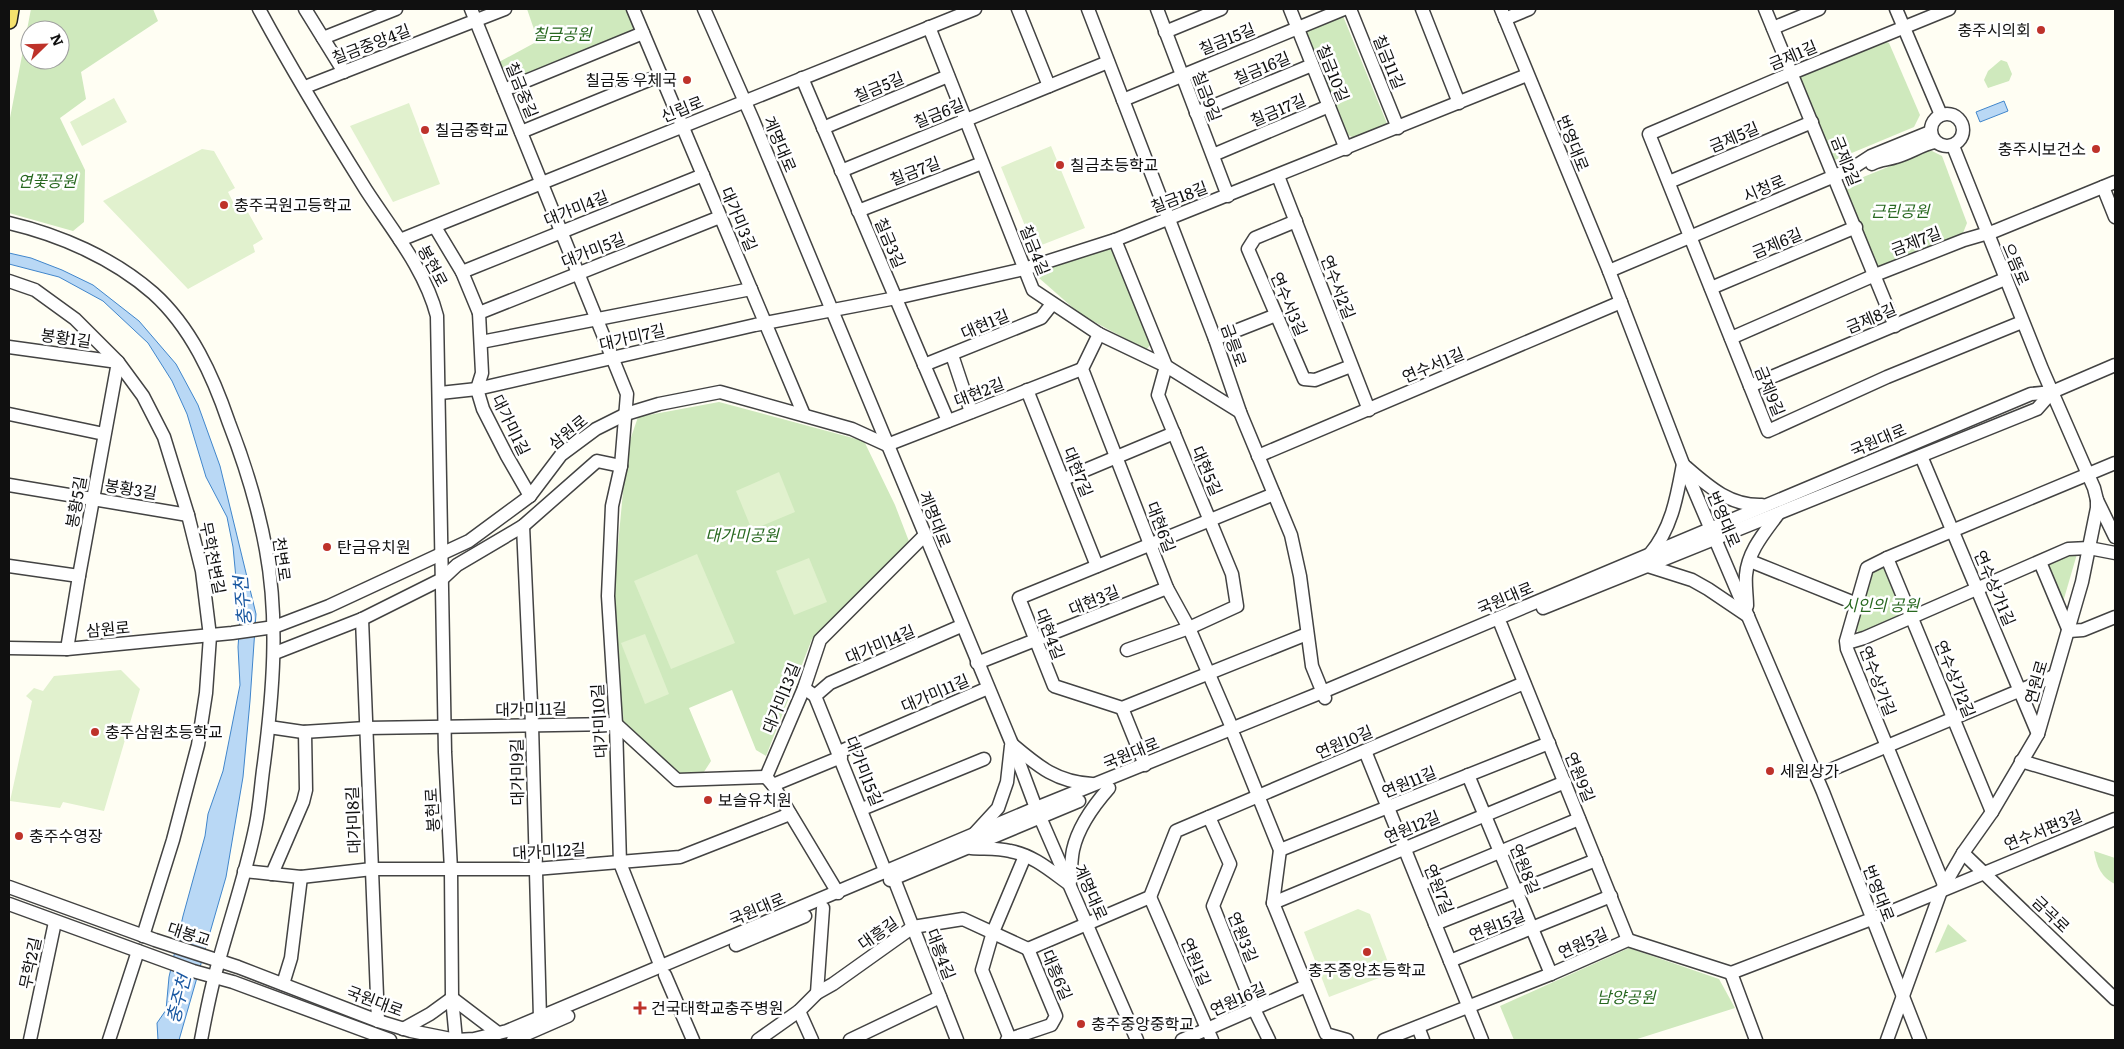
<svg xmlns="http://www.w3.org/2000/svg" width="2124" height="1049" font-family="Literata,'Noto Sans KR',serif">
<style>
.green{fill:#cfe9bd;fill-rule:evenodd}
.pitch{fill:#e1f1ce}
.water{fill:#b9d8f5;stroke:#4186cb}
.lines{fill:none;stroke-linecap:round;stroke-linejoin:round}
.minor-casing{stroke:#434343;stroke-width:15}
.major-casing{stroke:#212121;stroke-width:18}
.minor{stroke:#fff;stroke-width:12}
.major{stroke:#f5e26d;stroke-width:15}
.poi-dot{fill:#be322a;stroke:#fff;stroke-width:2}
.labels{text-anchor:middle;stroke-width:5;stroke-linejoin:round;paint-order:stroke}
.poi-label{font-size:16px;fill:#101010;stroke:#fff;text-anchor:start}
.park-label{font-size:16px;font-style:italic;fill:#286820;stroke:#fff}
.street-label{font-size:16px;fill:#101010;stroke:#fff}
.water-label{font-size:18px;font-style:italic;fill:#1a58a1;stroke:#fff}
</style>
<rect width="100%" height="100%" fill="#fffef3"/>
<!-- green -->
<g class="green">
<path d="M31,9H153L158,21L81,72L86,99L60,118L85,170L84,222L73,231L9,213V123ZM30,30H60V60H30Z"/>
<path d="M527,9H629L638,31L516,81L505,77L499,62L538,41Z"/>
<path d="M1343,16L1388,126L1356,139L1348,135L1306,31Z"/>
<path d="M1884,41L1889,43L1920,115L1914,127L1835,160L1831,158L1800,83L1801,76Z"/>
<path d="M2001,60L2007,62L2012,74L2009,81L1988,88L1984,80L1988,71Z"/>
<path d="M1930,150L1942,156L1967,223L1963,233L1878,268L1843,192L1846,184Z"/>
<path d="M1107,247L1115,253L1151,344L1146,350L1080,314L1039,278L1044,270Z"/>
<path d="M719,402L864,441L895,505L910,544L812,639L766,756L756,750L732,690L689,708L711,761L702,775H678L619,719L614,588L627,449L638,417Z"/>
<path d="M2075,552L2077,554L2063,602L2046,567L2050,562Z"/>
<path d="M1886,563L1908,616L1862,635L1854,628L1870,570Z"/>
<path d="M2094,851L2115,858V884C2101,877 2097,867 2094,851Z"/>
<path d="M1948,924L1967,941L1935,953Z"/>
<path d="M1629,948L1719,979L1735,1008L1634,1040H1514L1500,1006Z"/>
</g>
<!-- pitch -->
<g class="pitch">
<path d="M114,98L127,122L82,146L70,122Z"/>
<path d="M409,103L440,184L393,202L350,126Z"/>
<path d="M1051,146L1085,228L1034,248L1001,167Z"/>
<path d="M202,149L214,151L235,188L228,192L234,204L241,200L263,239L253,245L255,252L188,289L103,201Z"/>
<path d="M779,472L795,512L752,530L736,491Z"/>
<path d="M697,554L735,643L671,669L634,581Z"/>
<path d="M809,558L827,602L794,615L776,571Z"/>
<path d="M645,634L669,694L645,704L621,643Z"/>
<path d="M121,670L140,689L104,811L63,802L60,808L10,801L32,701L26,696L34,688L43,691L54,676Z"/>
<path d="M1358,909L1370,914L1392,973L1329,997L1304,932Z"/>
</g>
<!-- water -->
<g class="water">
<path d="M2004,101L2008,111L1980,122L1976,112Z"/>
<path d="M9,253L31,258L62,270L93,285L139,321L176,364L198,405L220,466L256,614L250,701L243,777L226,877L179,1040H158L157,1023L166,1010L169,977L183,916L205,836L208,814L223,771L240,685L238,647L240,620L233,547L227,517L206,477L187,414L172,381L148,343L103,301L59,277L9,264Z"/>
</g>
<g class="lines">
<!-- minor casing -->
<g class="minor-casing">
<g id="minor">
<path d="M259,9C292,70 329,131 366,190C392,230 425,269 437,316L445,752L451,870L452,998L456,1040"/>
<path d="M305,9L344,72"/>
<path d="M471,9L627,394L621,466L612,506L608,596L616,724L620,863L661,967"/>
<path d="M633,9L804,415"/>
<path d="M704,9L753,120L1012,744L1036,808L1137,1040"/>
<path d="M1018,9L1049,86"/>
<path d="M1088,9L1215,339L1240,412L1291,535L1300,576L1312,666L1325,698"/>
<path d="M1157,9L1228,196"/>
<path d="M1290,9L1346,149"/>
<path d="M1350,9L1398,128"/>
<path d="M1422,9L1459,103"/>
<path d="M1501,9L1609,271L1683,464L1823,792L1920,1040"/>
<path d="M1765,9L1895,326"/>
<path d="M1896,9L1941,115"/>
<path d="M1949,9L1792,73L1649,134L1768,431L1887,377L2022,322"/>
<path d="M1505,19L1529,9"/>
<path d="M929,27L1033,290L1099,334L1166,366L1240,412"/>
<path d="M1773,28L1819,9"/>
<path d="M1165,32L1221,9"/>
<path d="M323,38L396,9"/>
<path d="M802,78L948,421"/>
<path d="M305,87L505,9"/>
<path d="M504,90L643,33"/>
<path d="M1123,100L1344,9"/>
<path d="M1196,113L1312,65"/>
<circle cx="1947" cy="130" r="16"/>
<path d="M823,128L948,76"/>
<path d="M521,132L661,75"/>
<path d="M1213,155L1329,106"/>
<path d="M1872,164C1880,159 1888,160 1896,157C1910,153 1921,145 1935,142"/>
<path d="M841,171L1108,62"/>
<path d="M1278,176L1369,410"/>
<path d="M1669,182L1812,122"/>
<path d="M2103,187L2115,217"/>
<path d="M858,211L982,163"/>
<path d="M1296,221L1255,238L1248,249L1304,379L1315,380L1351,366"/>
<path d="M9,223C60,235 113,258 153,293C191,327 213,376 229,423C245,464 258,506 266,550C279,620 273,693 264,763C261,783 260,804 256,824C246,875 228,925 215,975C209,997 205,1019 201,1040"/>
<path d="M435,227L462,272L479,313L482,373L477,389L483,409L507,456L530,496"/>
<path d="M400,240L975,9"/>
<path d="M1115,240L1166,366L1158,395L1232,574L1237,606L1189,628L1127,650"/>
<path d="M1609,271L1851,169L1871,156L1930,132"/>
<path d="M462,272L703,175"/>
<path d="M9,281L35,290L75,319L118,362L143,396L164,437L188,515L202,571L210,636L206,693L198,745L173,840L143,936"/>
<path d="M1711,288L1856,227"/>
<path d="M479,313L720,217"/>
<path d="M1099,334L1082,369L1167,588L1189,628L1233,730"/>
<path d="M1731,338L1875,275L1964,240L1995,231L2115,182"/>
<path d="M1215,339L1276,315"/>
<path d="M481,342L751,289"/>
<path d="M9,347L118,362L79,576L67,649"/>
<path d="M952,355L971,412"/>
<path d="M924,365L1041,318L1052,304"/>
<path d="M1750,386L2005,279"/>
<path d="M1027,390L1097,566"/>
<path d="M440,393L477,389L755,325L896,298L1024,269L1115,240L1527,75"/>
<path d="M9,414L104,434"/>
<path d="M1258,456L1621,302"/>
<path d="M1921,456L2038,734"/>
<path d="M1686,467C1709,487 1730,506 1762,505"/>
<path d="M1064,479L1174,433"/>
<path d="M9,485L188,515"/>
<path d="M1274,494L1019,598L1054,686L1122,708L1307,634"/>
<path d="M2097,500L2115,537"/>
<path d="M523,526L532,725L540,1018"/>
<path d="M1650,554C1672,528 1677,496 1683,464"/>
<path d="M1887,558L1992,812"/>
<path d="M1750,561L1857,604"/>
<path d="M2040,562L2069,631L2083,630L2115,617"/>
<path d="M9,566L79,576"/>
<path d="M1648,566L1692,580L1708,589L1748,616"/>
<path d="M1747,606C1747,596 1745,585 1746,575C1748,551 1765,532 1778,514"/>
<path d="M1543,608L2037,409L2052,392"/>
<path d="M362,619L378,1021"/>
<path d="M1501,625L1628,940"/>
<path d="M1847,643L1864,638L2068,549L2089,548L2115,553"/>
<path d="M9,648L67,649L232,633L274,627L329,606L469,541L530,496L561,455L596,429L626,414L659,404L720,392L852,429L887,445L1082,369"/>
<path d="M275,653L362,619L442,579L457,565L523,526L597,461L621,466"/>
<path d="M977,663L1167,588"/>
<path d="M804,688L815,696L886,873"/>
<path d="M815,696L830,683L961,626"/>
<path d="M1122,708L1145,765"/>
<path d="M269,727L303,732L366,728L616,724L677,780L766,777"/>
<path d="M1234,736L1280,850L1273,903L1326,1034L1347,1040"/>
<path d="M1013,745C1039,767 1057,782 1092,784"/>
<path d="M1365,751L1482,1040"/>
<path d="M839,752L988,688"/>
<path d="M2021,761L2115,789"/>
<path d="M1468,775L1551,974"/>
<path d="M1816,776L2054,676"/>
<path d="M773,785L841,757"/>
<path d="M862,809L984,759"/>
<path d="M1209,817L1230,864L1213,906L1254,1009L1269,1040"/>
<path d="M975,833L998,808L1007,782L1011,746"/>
<path d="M971,848C984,849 998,848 1010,851C1033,855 1051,871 1069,884"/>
<path d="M1280,850L1549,743"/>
<path d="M1963,853L2115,999"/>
<path d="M244,871L301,877L372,869H535L680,857L790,814"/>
<path d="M272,874L303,802L306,790L305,732"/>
<path d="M894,879L957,1040"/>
<path d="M890,880L1079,801"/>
<path d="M1070,882C1071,872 1071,860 1073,850C1078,827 1094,805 1109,788"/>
<path d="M1420,885L1579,819"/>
<path d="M1944,885L1847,649L1846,641L1867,568L1887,558L2115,463"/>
<path d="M9,887L155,940L238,967L378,1021L411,1031L456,1040L474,1039L507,1031L1036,808L1320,693L2031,394L2052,392L2115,365"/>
<path d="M838,893L773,785L766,777L804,688L820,640L924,536"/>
<path d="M1150,897L1212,1040"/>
<path d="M1273,903L1565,782"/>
<path d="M9,904L193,971L233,982L390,1040"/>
<path d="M1435,924L1596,860"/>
<path d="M736,945L805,916"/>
<path d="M1028,949L1150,897L1176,831L1524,683"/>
<path d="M1450,961L1611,896"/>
<path d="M1731,973L1895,910L2115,819"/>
<path d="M1731,973L1756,1040"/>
<path d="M665,975L693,1040"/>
<path d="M283,984L291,958L301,877"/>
<path d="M817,993L823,908"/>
<path d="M799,1011L812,1040"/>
<path d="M1418,1027L1423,1040"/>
<path d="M403,1029L430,1014L452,998L498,1033"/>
<path d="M1010,1039L982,970L993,932L1025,856"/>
<path d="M30,1040L55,922"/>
<path d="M109,1040L138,951"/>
<path d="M513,1040L568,1016"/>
<path d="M758,1040L799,1011L817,993L833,984L913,927L963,919L1028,949"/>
<path d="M850,1040L940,997"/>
<path d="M1007,1040L1051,1025L1056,1016L1028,949"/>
<path d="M1182,1040L1306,986"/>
<path d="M1384,1040L1551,974L1628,940L1731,973"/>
<path d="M1887,1040L1941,891L1963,853L1992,812L2038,734L2082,582L2097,508V500L2094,488L2042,369L1953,146"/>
</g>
</g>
<!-- major casing -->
<g class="major-casing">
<path id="major" d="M9,21L11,9"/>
</g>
<!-- minor -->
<use href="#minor" class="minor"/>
<!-- major -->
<use href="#major" class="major"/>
</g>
<!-- markers -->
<g class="poi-dot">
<circle cx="2041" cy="30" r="5"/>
<circle cx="687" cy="80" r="5"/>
<circle cx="425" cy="130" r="5"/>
<circle cx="2096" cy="149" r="5"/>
<circle cx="1060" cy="165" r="5"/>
<circle cx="224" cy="205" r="5"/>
<circle cx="327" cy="547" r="5"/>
<circle cx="95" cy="732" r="5"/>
<circle cx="1770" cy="771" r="5"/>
<circle cx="708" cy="800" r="5"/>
<circle cx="19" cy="836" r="5"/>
<circle cx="1367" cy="952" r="5"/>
<path d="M637.5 1000.5h5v5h5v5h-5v5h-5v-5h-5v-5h5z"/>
<circle cx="1081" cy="1024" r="5"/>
</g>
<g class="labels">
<!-- poi labels -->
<g class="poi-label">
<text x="2031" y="36" text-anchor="end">충주시의회</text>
<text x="677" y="86" text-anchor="end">칠금동 우체국</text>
<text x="435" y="136">칠금중학교</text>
<text x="2086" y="155" text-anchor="end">충주시보건소</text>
<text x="1070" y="171">칠금초등학교</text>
<text x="234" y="211">충주국원고등학교</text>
<text x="337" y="553">탄금유치원</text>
<text x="105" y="738">충주삼원초등학교</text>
<text x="1780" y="777">세원상가</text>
<text x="718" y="806">보슬유치원</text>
<text x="29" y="842">충주수영장</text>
<text x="1367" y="976" text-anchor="middle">충주중앙초등학교</text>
<text x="651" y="1014">건국대학교충주병원</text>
<text x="1091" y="1030">충주중앙중학교</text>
</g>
<!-- park labels -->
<g class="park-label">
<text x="562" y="40">칠금공원</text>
<text x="47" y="187">연꽃공원</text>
<text x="1900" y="217">근린공원</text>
<text x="742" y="541">대가미공원</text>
<text x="1881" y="611">시인의 공원</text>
<text x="1626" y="1003">남양공원</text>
</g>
<!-- street labels -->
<g class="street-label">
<text transform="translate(1227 39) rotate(-22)" y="6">칠금15길</text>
<text transform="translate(371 44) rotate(-21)" y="6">칠금중앙4길</text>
<text transform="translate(1793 55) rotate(-23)" y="6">금제1길</text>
<text transform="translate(1389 62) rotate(68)" y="6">칠금11길</text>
<text transform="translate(1262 68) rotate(-23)" y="6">칠금16길</text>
<text transform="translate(1333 73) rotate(68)" y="6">칠금10길</text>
<text transform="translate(879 87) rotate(-23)" y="6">칠금5길</text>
<text transform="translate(522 90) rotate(68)" y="6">칠금중길</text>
<text transform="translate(1207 96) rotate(69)" y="6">칠금9길</text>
<text transform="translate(682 109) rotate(-22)" y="6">신립로</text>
<text transform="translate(1278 110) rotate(-23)" y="6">칠금17길</text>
<text transform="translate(939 113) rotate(-22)" y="6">칠금6길</text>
<text transform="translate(1734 137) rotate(-23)" y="6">금제5길</text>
<text transform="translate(1573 143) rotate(68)" y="6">번영대로</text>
<text transform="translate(780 144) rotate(67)" y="6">계명대로</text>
<text transform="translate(1846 161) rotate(68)" y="6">금제2길</text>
<text transform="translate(915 171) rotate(-21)" y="6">칠금7길</text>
<text transform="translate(1764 188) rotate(-23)" y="6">시청로</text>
<text transform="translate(1179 197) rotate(-21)" y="6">칠금18길</text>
<text transform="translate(576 208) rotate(-22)" y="6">대가미4길</text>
<text transform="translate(739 219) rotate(67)" y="6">대가미3길</text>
<text transform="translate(1916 241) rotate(-21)" y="6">금제7길</text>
<text transform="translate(890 243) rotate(67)" y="6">칠금3길</text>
<text transform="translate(1777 243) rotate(-23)" y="6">금제6길</text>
<text transform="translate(593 250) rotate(-22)" y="6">대가미5길</text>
<text transform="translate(1035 250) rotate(68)" y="6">칠금4길</text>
<text transform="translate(2016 264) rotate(67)" y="6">으뜸로</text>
<text transform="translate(433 266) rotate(62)" y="6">봉현로</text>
<text transform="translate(1338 287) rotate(69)" y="6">연수서2길</text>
<text transform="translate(1289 304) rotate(67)" y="6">연수서3길</text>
<text transform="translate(1871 318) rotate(-23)" y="6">금제8길</text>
<text transform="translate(985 324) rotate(-23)" y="6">대현1길</text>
<text transform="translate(632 337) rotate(-13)" y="6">대가미7길</text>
<text transform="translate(66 338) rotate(8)" y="6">봉황1길</text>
<text transform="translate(1234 345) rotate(70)" y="6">금릉로</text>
<text transform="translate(1433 365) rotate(-23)" y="6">연수서1길</text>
<text transform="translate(1770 391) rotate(68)" y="6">금제9길</text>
<text transform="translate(979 392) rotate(-21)" y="6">대현2길</text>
<text transform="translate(511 425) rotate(64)" y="6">대가미1길</text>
<text transform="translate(568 432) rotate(-39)" y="6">삼원로</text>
<text transform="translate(1878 440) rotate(-23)" y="6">국원대로</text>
<text transform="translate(1207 471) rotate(67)" y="6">대현5길</text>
<text transform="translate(1078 472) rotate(68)" y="6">대현7길</text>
<text transform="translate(131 489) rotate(9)" y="6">봉황3길</text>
<text transform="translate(76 502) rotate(-80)" y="6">봉황5길</text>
<text transform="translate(935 519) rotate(68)" y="6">계명대로</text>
<text transform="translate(1724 519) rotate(67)" y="6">번영대로</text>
<text transform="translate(1161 527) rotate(69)" y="6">대현6길</text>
<text transform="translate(213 558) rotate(79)" y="6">무학천변길</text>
<text transform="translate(282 559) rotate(82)" y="6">천변로</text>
<text transform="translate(1995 588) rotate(67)" y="6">연수상가1길</text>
<text transform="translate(1505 598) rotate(-23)" y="6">국원대로</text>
<text transform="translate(1094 600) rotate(-22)" y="6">대현3길</text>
<text transform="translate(108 629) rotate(-5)" y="6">삼원로</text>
<text transform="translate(1050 634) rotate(69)" y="6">대현4길</text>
<text transform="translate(880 644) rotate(-23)" y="6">대가미14길</text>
<text transform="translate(1955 679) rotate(68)" y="6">연수상가2길</text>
<text transform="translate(1878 681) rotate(69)" y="6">연수상가길</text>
<text transform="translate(2036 682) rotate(-74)" y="6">연원로</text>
<text transform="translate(935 693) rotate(-23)" y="6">대가미11길</text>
<text transform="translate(781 698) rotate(-68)" y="6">대가미13길</text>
<text transform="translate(531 709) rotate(-1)" y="6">대가미11길</text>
<text transform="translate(599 721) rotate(-93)" y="6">대가미10길</text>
<text transform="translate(1344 742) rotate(-23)" y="6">연원10길</text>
<text transform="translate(1131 753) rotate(-22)" y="6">국원대로</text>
<text transform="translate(864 771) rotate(68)" y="6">대가미15길</text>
<text transform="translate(517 772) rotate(-91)" y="6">대가미9길</text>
<text transform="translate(1580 777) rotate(68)" y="6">연원9길</text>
<text transform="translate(1409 782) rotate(-22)" y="6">연원11길</text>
<text transform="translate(432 810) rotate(-93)" y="6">봉현로</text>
<text transform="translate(353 820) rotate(-92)" y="6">대가미8길</text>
<text transform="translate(1412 827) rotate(-23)" y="6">연원12길</text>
<text transform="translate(2043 830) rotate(-22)" y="6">연수서편3길</text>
<text transform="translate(549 851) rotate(-3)" y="6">대가미12길</text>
<text transform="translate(1525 869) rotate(68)" y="6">연원8길</text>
<text transform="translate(1439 889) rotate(68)" y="6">연원7길</text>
<text transform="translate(1091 892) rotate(66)" y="6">계명대로</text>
<text transform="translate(1879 893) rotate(69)" y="6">번영대로</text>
<text transform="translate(757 909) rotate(-23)" y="6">국원대로</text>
<text transform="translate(2051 914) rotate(44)" y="6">금곡로</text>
<text transform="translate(1497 925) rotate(-22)" y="6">연원15길</text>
<text transform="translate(878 933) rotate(-35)" y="6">대흥길</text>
<text transform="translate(189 934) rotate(18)" y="6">대봉교</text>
<text transform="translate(1243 937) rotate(68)" y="6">연원3길</text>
<text transform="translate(1583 943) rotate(-24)" y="6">연원5길</text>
<text transform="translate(941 954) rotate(69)" y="6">대흥4길</text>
<text transform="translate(1196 962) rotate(67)" y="6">연원1길</text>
<text transform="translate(30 963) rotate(-78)" y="6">무학2길</text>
<text transform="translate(1057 975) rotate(67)" y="6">대흥6길</text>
<text transform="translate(1238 999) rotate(-24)" y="6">연원16길</text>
<text transform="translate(375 1001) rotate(20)" y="6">국원대로</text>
</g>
<!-- water labels -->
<g class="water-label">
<text transform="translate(243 601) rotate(-95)" y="6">충주천</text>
<text transform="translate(179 999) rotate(-76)" y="6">충주천</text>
</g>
</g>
<!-- border -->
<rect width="2124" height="1049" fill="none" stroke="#101010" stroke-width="20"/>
<!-- north arrow -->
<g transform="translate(45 45) rotate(67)"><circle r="24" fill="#ffffff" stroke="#9f9f9f"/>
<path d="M0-4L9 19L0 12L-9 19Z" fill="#be322a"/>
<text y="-8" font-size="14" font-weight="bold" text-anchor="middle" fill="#101010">N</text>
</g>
</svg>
